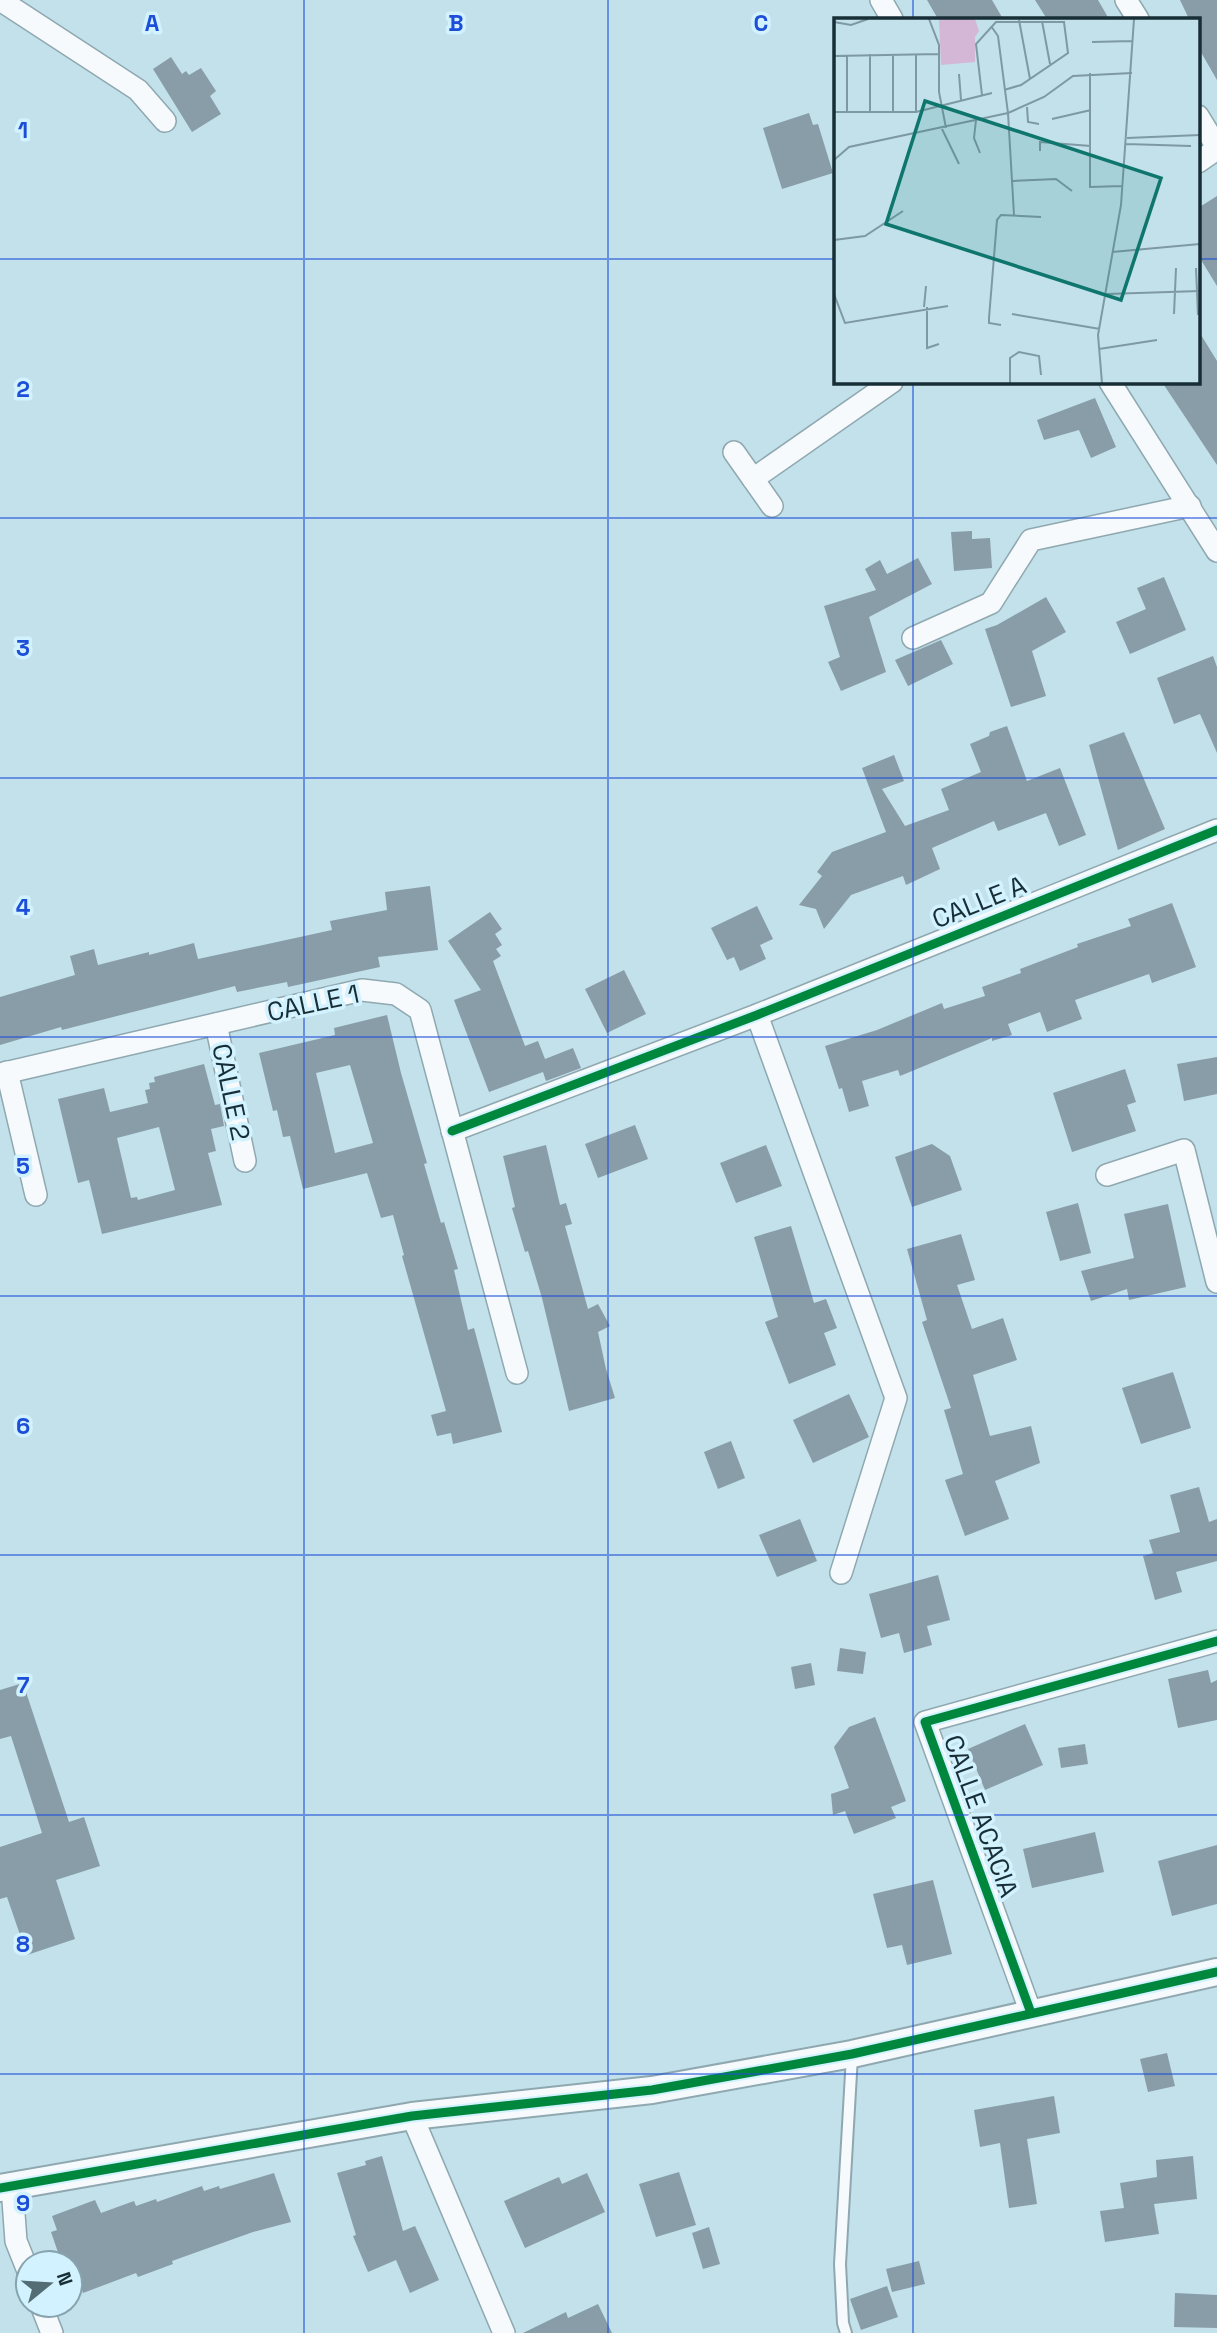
<svg xmlns="http://www.w3.org/2000/svg" width="1217" height="2333" font-family="'Space Grotesk',sans-serif">
<style>
.building{fill:#889da7;fill-rule:evenodd}
.lines{fill:none;stroke-linecap:round;stroke-linejoin:round}
.service-casing{stroke:#8fa8b0;stroke-width:14}
.minor-casing{stroke:#8fa8b0;stroke-width:24}
.tertiary-casing{stroke:#8fa8b0;stroke-width:30}
.service{stroke:#f6fafc;stroke-width:10}
.minor{stroke:#f6fafc;stroke-width:21}
.tertiary{stroke:#f6fafc;stroke-width:26}
.cycleway-casing{stroke:#d1f2fe;stroke-width:13}
.cycleway{stroke:#00873e;stroke-width:9}
.grid{fill:none;stroke:#1d4ed8;stroke-width:2;stroke-opacity:0.55}
.labels{text-anchor:middle;stroke-width:7;stroke-linejoin:round;paint-order:stroke}
.street-label{font-size:26px;fill:#182e36;stroke:#d1f2fe}
.inset-road{fill:none;stroke:#7e99a3;stroke-width:2}
.view{fill:#0f766e;fill-opacity:0.15;stroke:#0f766e;stroke-width:3.5}
.inset-edge{fill:none;stroke:#182e36;stroke-width:3.5}
.grid-label{font-size:23px;text-anchor:middle;font-weight:bold;fill:#1d4ed8;stroke:#d1f2fe;stroke-width:7;stroke-linejoin:round;paint-order:stroke}
</style>
<rect width="100%" height="100%" fill="#c2e1eb"/>
<!-- building -->
<g class="building">
<path d="M927,0H992L1003,19H938Z"/>
<path d="M1035,0H1098L1109,19H1047Z"/>
<path d="M1180,0H1217V80L1198,47V19H1189Z"/>
<path d="M171,57L182,74L186,71L189,75L201,68L216,91L210,96L221,114L192,132L153,69Z"/>
<path d="M809,113L813,125L818,124L833,173L782,189L763,128Z"/>
<path d="M1217,196V286L1198,255V208Z"/>
<path d="M1198,330L1217,361V465L1162,382H1198Z"/>
<path d="M1095,398L1116,447L1091,458L1079,430L1044,440L1037,420Z"/>
<path d="M972,531V539L990,538L992,568L954,571L951,532Z"/>
<path d="M918,558L932,584L869,617L886,672L841,691L828,662L840,657L824,606L876,590L865,569L880,560L887,574Z"/>
<path d="M1164,577L1186,630L1130,654L1116,622L1146,609L1137,588Z"/>
<path d="M1046,597L1066,632L1032,651L1046,696L1011,707L985,629L997,625Z"/>
<path d="M941,640L953,664L908,686L895,660Z"/>
<path d="M1213,656L1217,667V753L1200,714L1174,724L1157,678Z"/>
<path d="M1007,726L1027,781L1060,768L1086,835L1059,846L1046,813L998,831L994,821L932,848L940,869L906,885L903,876L851,895L824,929L816,909L799,905L822,876L817,872L832,852L886,832L862,768L894,755L904,781L882,789L905,826L949,810L941,789L981,772L970,744L989,736L990,732Z"/>
<path d="M1124,732L1165,829L1118,850L1089,745Z"/>
<path d="M430,886L438,950L378,957L380,967L288,987L287,982L237,992L235,986L62,1030L61,1027L0,1045V997L75,975L70,956L94,949L98,965L149,952V955L194,943L198,959L332,930L330,921L387,910L385,892Z"/>
<path d="M1172,903L1196,967L1152,983L1149,974L1075,1000L1082,1019L1047,1032L1040,1012L1008,1024L1012,1035L992,1041V1038L900,1076L898,1070L862,1081L869,1106L849,1112L842,1088L839,1089L825,1046L877,1030L942,1003L944,1009L985,996L982,987L1021,973L1020,969L1078,947L1077,944L1131,926L1128,919Z"/>
<path d="M757,906L773,939L760,945L766,959L740,971L734,957L727,960L711,928Z"/>
<path d="M490,912L502,929L495,934L502,945L496,949L501,956L493,961L525,1046L538,1041L545,1059L573,1048L581,1068L546,1081L543,1072L489,1092L454,1000L481,990L448,941Z"/>
<path d="M624,970L646,1014L607,1033L585,989Z"/>
<path d="M387,1015L401,1073L427,1163L424,1164L441,1223L444,1222L458,1269L454,1270L468,1330L474,1328L502,1432L453,1444L451,1433L437,1436L431,1415L446,1411L402,1256L404,1255L393,1215L381,1218L367,1173L303,1189L290,1136L283,1137L277,1110L273,1111L259,1053L335,1035L334,1028ZM350,1065L373,1143L335,1153L316,1073Z"/>
<path d="M1217,1057V1094L1184,1101L1177,1064Z"/>
<path d="M204,1064L215,1105L220,1104L224,1126L211,1129L216,1151L208,1153L222,1205L102,1234L89,1180L78,1183L58,1099L104,1088L110,1112L148,1103L145,1090L150,1089L149,1083L155,1082L154,1077ZM159,1127L175,1190L138,1200L137,1197L131,1198L117,1138Z"/>
<path d="M1125,1069L1136,1102L1127,1105L1136,1131L1072,1152L1053,1093Z"/>
<path d="M635,1125L648,1159L598,1178L585,1144Z"/>
<path d="M932,1144L950,1156L962,1190L912,1207L895,1157Z"/>
<path d="M546,1145L560,1205L566,1203L572,1224L565,1226L588,1309L598,1304L610,1326L598,1332L606,1369L615,1398L569,1411L542,1298L528,1251L525,1252L512,1208L515,1207L503,1156Z"/>
<path d="M766,1145L782,1186L736,1203L720,1163Z"/>
<path d="M1078,1203L1091,1253L1060,1261L1046,1212Z"/>
<path d="M1168,1204L1186,1287L1129,1300L1127,1289L1091,1301L1081,1271L1134,1258L1124,1214Z"/>
<path d="M791,1226L814,1303L826,1299L837,1328L824,1333L836,1365L789,1384L765,1322L778,1317L754,1237Z"/>
<path d="M961,1234L975,1280L957,1285L972,1329L1003,1318L1017,1360L973,1375L990,1436L1031,1426L1040,1463L995,1481L1009,1519L965,1536L945,1480L963,1474L944,1410L951,1408L922,1322L927,1320L907,1249Z"/>
<path d="M1173,1372L1191,1428L1141,1444L1122,1388Z"/>
<path d="M849,1394L869,1437L813,1463L793,1420Z"/>
<path d="M731,1441L745,1478L718,1489L704,1452Z"/>
<path d="M1199,1487L1209,1522L1217,1519V1561L1176,1572L1182,1592L1155,1600L1143,1556L1153,1553L1149,1540L1180,1532L1170,1495Z"/>
<path d="M800,1519L817,1561L777,1577L759,1535Z"/>
<path d="M938,1575L950,1620L927,1626L932,1645L904,1653L899,1633L881,1638L869,1594Z"/>
<path d="M840,1648L866,1652L863,1674L837,1671Z"/>
<path d="M811,1663L815,1685L795,1689L791,1667Z"/>
<path d="M1208,1670L1211,1683L1217,1680V1720L1178,1728L1168,1679Z"/>
<path d="M23,1683L69,1822L84,1817L100,1866L56,1880L75,1939L27,1955L7,1897L0,1899V1847L42,1833L11,1736L0,1739V1690Z"/>
<path d="M875,1717L906,1801L891,1807L896,1818L854,1834L845,1811L833,1815L831,1794L849,1788L834,1747L849,1727Z"/>
<path d="M1025,1724L1043,1765L985,1790L968,1749Z"/>
<path d="M1085,1744L1088,1764L1061,1768L1058,1748Z"/>
<path d="M1095,1832L1104,1872L1032,1888L1023,1849Z"/>
<path d="M1217,1845V1904L1172,1916L1158,1861Z"/>
<path d="M933,1880L952,1954L907,1965L902,1945L887,1948L873,1894Z"/>
<path d="M1167,2053L1175,2086L1148,2092L1140,2059Z"/>
<path d="M1054,2096L1060,2133L1027,2139L1037,2204L1009,2208L1000,2143L980,2147L974,2110Z"/>
<path d="M382,2156L403,2231L415,2226L439,2280L410,2293L396,2260L368,2272L353,2236L356,2235L337,2173L366,2165L365,2161Z"/>
<path d="M1193,2156L1197,2199L1154,2204L1159,2234L1105,2242L1100,2211L1124,2208L1120,2183L1157,2177L1156,2160Z"/>
<path d="M679,2172L696,2225L656,2237L639,2184Z"/>
<path d="M274,2173L291,2222L253,2232L172,2261L173,2264L138,2277L136,2273L83,2293L70,2258L61,2261L51,2232L57,2230L52,2216L95,2200L101,2213L134,2201L136,2206L156,2199L157,2202L202,2186L204,2191L219,2186L220,2189Z"/>
<path d="M587,2173L605,2212L525,2248L504,2201L559,2177L562,2184Z"/>
<path d="M709,2227L720,2264L703,2269L692,2233Z"/>
<path d="M919,2261L925,2284L892,2292L886,2269Z"/>
<path d="M887,2286L898,2317L861,2330L850,2299Z"/>
<path d="M1175,2293L1217,2295V2328L1174,2327Z"/>
<path d="M598,2304L612,2333H523L566,2312L568,2318Z"/>
</g>
<g class="lines">
<!-- service casing -->
<g class="service-casing">
<path id="service" d="M846,2333L843,2323L840,2264L852,2056"/>
</g>
<!-- minor casing -->
<g class="minor-casing">
<g id="minor">
<path d="M0,0L138,90L165,121"/>
<path d="M881,0L892,19"/>
<path d="M1126,0L1138,19"/>
<path d="M1198,116L1217,147"/>
<path d="M1198,162L1217,149"/>
<path d="M1110,382L1217,551"/>
<path d="M734,452L772,506"/>
<path d="M753,479L892,382"/>
<path d="M913,638L991,603L1031,540L1190,506"/>
<path d="M757,1015L896,1398L841,1573"/>
<path d="M216,1024L245,1161"/>
<path d="M7,1072L36,1195"/>
<path d="M0,1074L362,990L396,994L420,1010L517,1373"/>
<path d="M452,1131L757,1015L1217,830"/>
<path d="M1107,1175L1184,1150L1217,1282"/>
<path d="M1031,2013L925,1722L1217,1641"/>
<path d="M412,2116L504,2333"/>
<path d="M12,2187L16,2241L28,2271"/>
<path d="M41,2305L52,2333"/>
</g>
</g>
<!-- tertiary casing -->
<g class="tertiary-casing">
<path id="tertiary" d="M0,2188L412,2116L652,2090L852,2054L1217,1972"/>
</g>
<!-- service -->
<use href="#service" class="service"/>
<!-- minor -->
<use href="#minor" class="minor"/>
<!-- tertiary -->
<use href="#tertiary" class="tertiary"/>
<!-- cycleway casing -->
<g class="cycleway-casing">
<g id="cycleway">
<path d="M452,1131L757,1015L1217,830"/>
<path d="M1031,2013L925,1722L1217,1641"/>
<path d="M0,2188L412,2116L652,2090L852,2054L1217,1972"/>
</g>
</g>
<!-- cycleway -->
<use href="#cycleway" class="cycleway"/>
</g>
<!-- grid -->
<path class="grid" d="M304,0V2333M608,0V2333M913,0V19M0,259H836M1198,259H1217M913,382V2333M0,518H1217M0,778H1217M0,1037H1217M0,1296H1217M0,1555H1217M0,1815H1217M0,2074H1217"/>
<g class="labels">
<!-- street labels -->
<g class="street-label">
<text transform="translate(979 902) rotate(-22)" y="9">CALLE A</text>
<text transform="translate(313 1003) rotate(-12)" y="9">CALLE 1</text>
<text transform="translate(231 1092) rotate(78)" y="9">CALLE 2</text>
<text transform="translate(981 1816) rotate(70)" y="9">CALLE ACACIA</text>
</g>
</g>
<!-- overview -->
<g transform="translate(834 18)">
<rect width="366" height="366" fill="#c2e1eb"/>
<path d="M105,1H141L145,13L141,19V44L107,47Z" fill="#d4b7d7"/>
<path class="inset-road" d="M95,1L105,27V74L112,110M185,2L196,61M208,3L216,46M0,4L17,7L34,1M157,8L164,18L174,95L180,197M258,24L298,23M36,36V94M59,36V94M82,36V94M13,37V94M0,38L105,36M256,55V169L288,168M125,56L127,82M148,77L142,26L162,4H230L234,35L187,67L170,72M193,89L194,104L205,106M0,94H82L158,75M218,101L257,92M142,102L140,120L146,135M108,111L125,146M293,120L366,117M292,126L357,128M206,133V124L257,128M0,142L15,129L174,95L210,79L239,58L298,55M179,163L222,161L238,173M0,222L31,218L69,193M278,234L366,226M362,250L364,297M0,276L11,305L114,288M273,276L366,273M90,289L92,268M93,289V330L105,326M178,296L266,311M340,296L342,250M167,307L155,305V300L163,202L167,197L207,199M265,331L323,322M176,365V340L185,334L205,338L207,357M268,365L264,317L287,187L300,1"/>
<path class="view" d="M91,83L327,160L287,282L52,206Z"/>
<rect width="366" height="366" class="inset-edge"/>
</g>
<g class="grid-label">
<text x="152" y="31">A</text>
<text x="456" y="31">B</text>
<text x="761" y="31">C</text>
<text x="23" y="138">1</text>
<text x="23" y="397">2</text>
<text x="23" y="656">3</text>
<text x="23" y="915">4</text>
<text x="23" y="1174">5</text>
<text x="23" y="1434">6</text>
<text x="23" y="1693">7</text>
<text x="23" y="1952">8</text>
<text x="23" y="2211">9</text>
</g>
<!-- north arrow -->
<g transform="translate(49 2284) rotate(72)"><circle r="33" fill="#d1f2fe" stroke="#87a4ae" stroke-width="2"/>
<path d="M0-5L12 26L0 18L-12 26Z" fill="#546d75"/>
<text y="-10" font-size="19" font-weight="bold" text-anchor="middle" fill="#182e36">N</text>
</g>
</svg>
